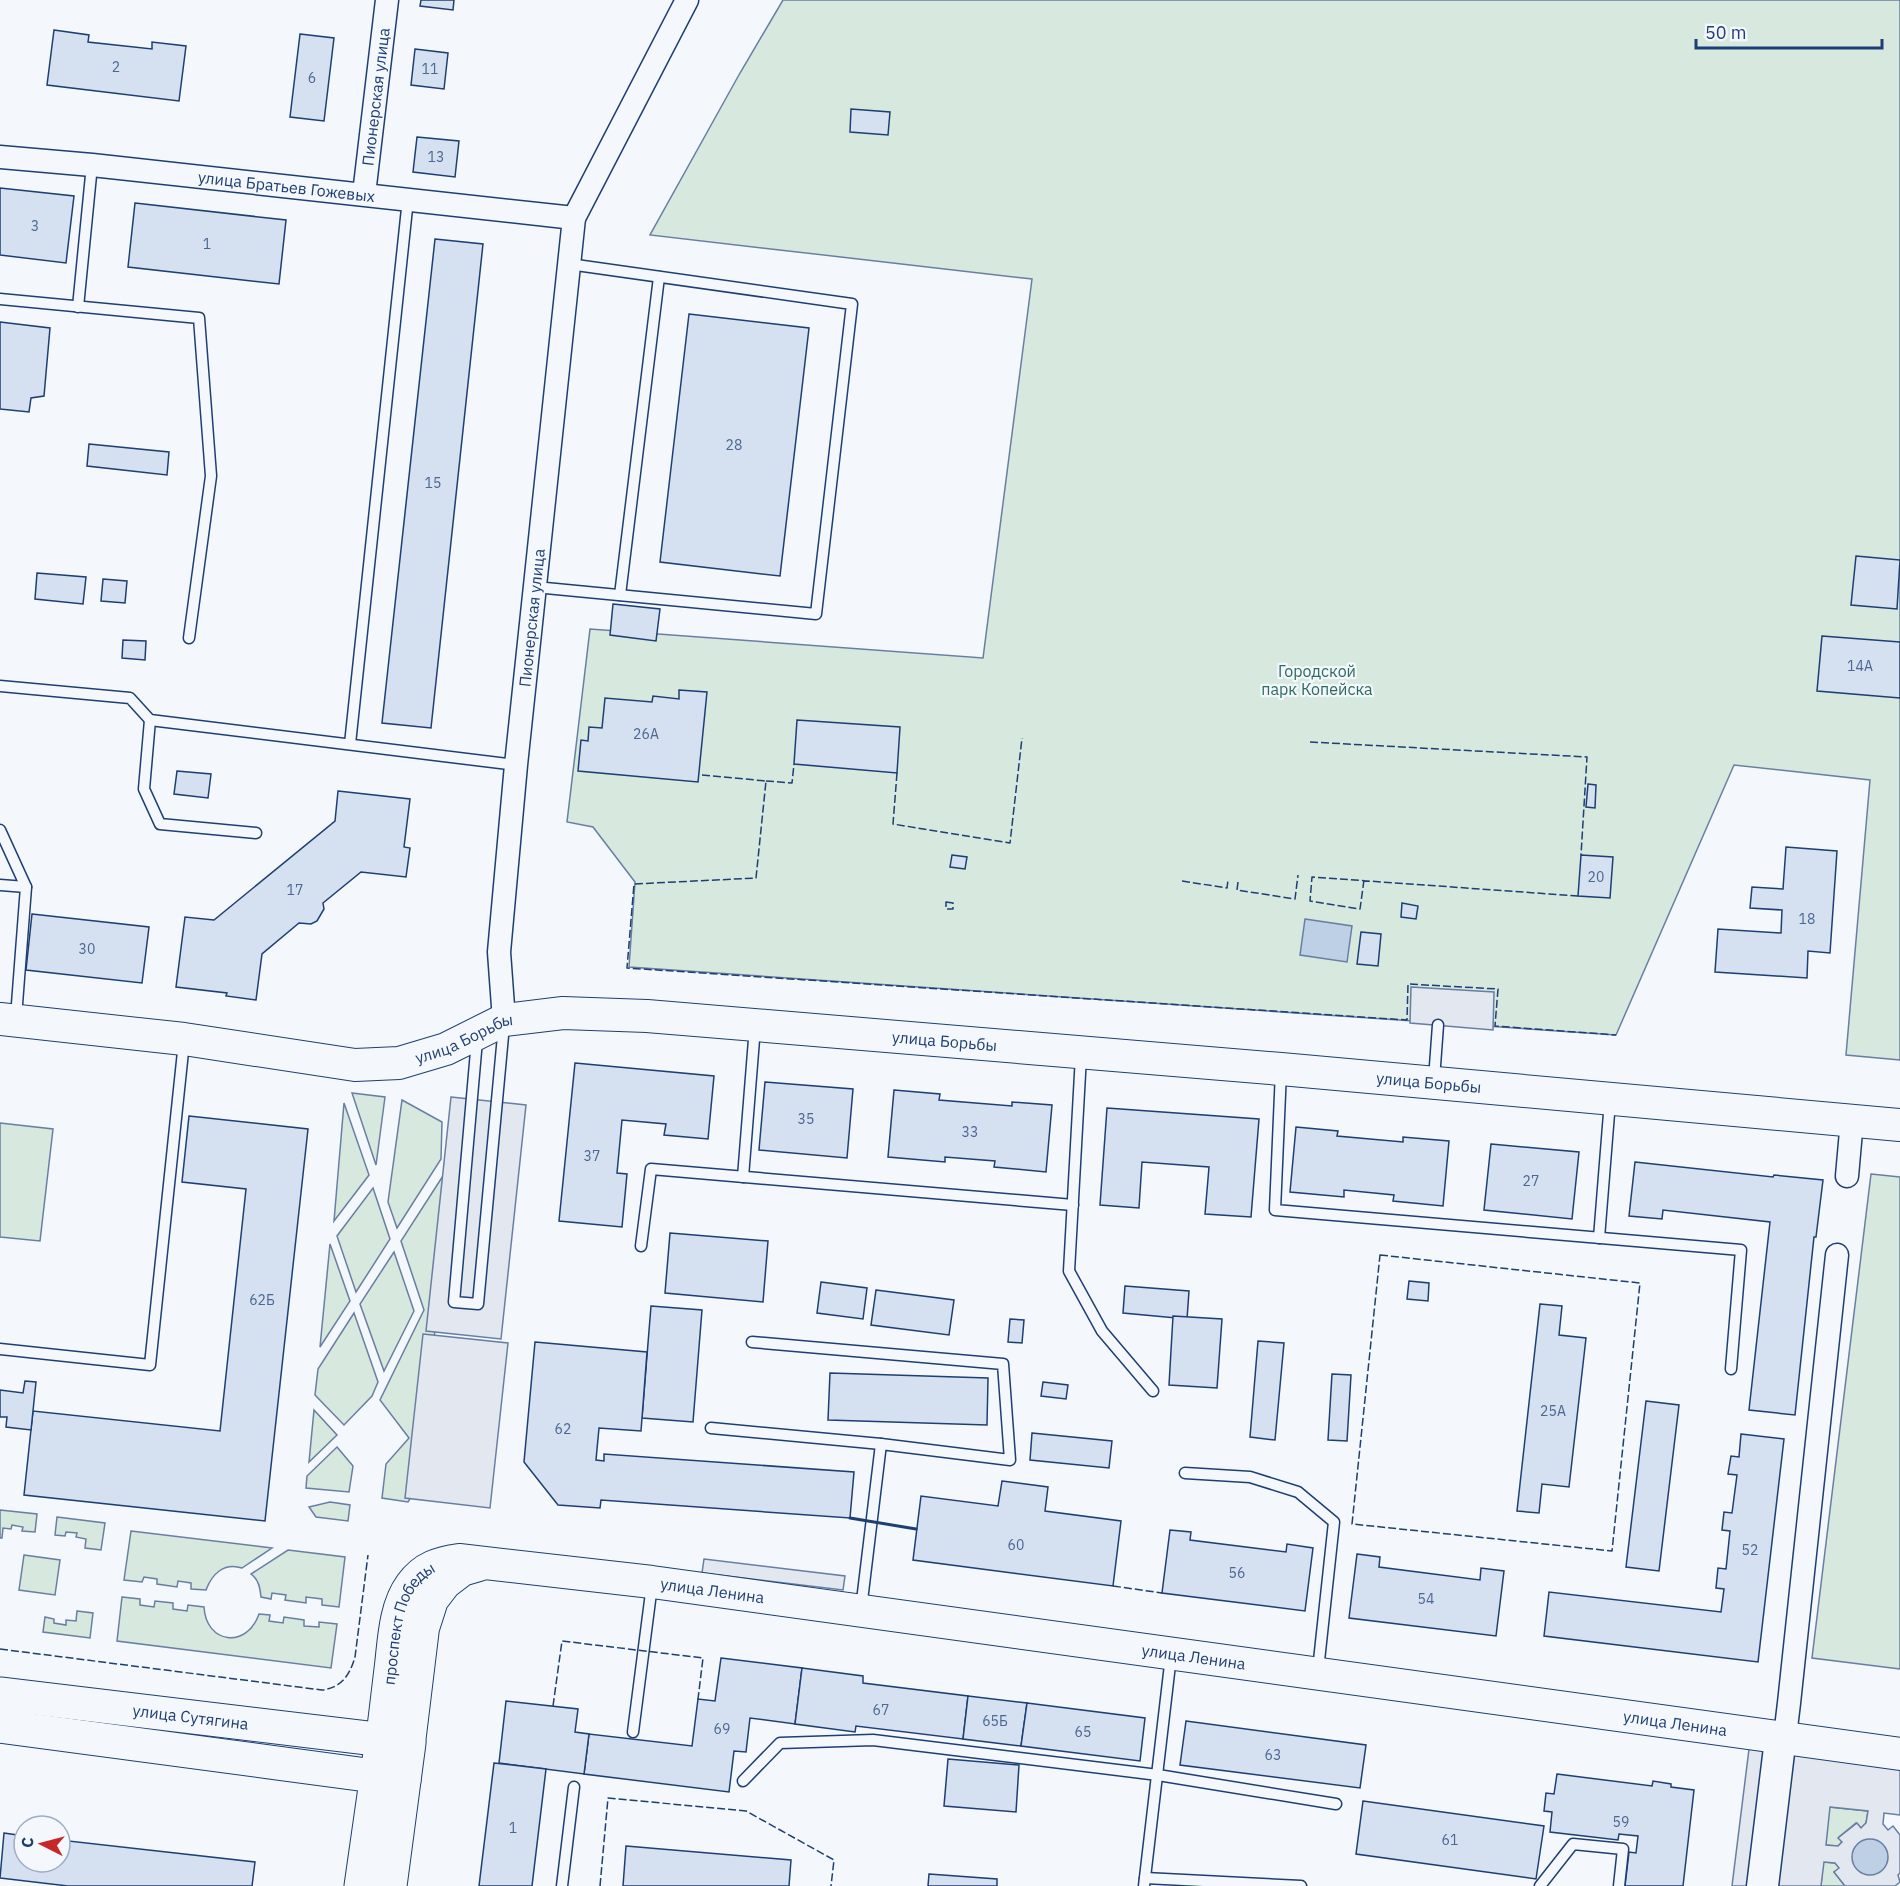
<svg xmlns="http://www.w3.org/2000/svg" width="1900" height="1886" font-family="'IBM Plex Sans',sans-serif">
<style>
.green{fill:#d7e8df;stroke:#687fa3;stroke-width:1.5}
.parking{fill:#e3e8f0;stroke:#687fa3;stroke-width:1.5;fill-rule:evenodd}
.water{fill:#bed0e5;stroke:#687fa3;stroke-width:1.5}
.building{fill:#d5e0f0;stroke:#1d3f73;stroke-width:1.5}
.lines{fill:none;stroke-linecap:round;stroke-linejoin:round}
.lane-casing{stroke:#1d3f73;stroke-width:13}
.street-casing{stroke:#1d3f73;stroke-width:25}
.secondary-casing{stroke:#1d3f73;stroke-width:34}
.primary-casing{stroke:#1d3f73;stroke-width:35}
.lane{stroke:#f4f7fb;stroke-width:10}
.street{stroke:#f4f7fb;stroke-width:22}
.secondary{stroke:#f4f7fb;stroke-width:32}
.primary{stroke:#f4f7fb;stroke-width:33}
.fence{stroke:#1d3f73;stroke-width:1.5;stroke-dasharray:8 3;stroke-linecap:butt}
.wall{stroke:#1d3f73;stroke-width:3}
.labels{text-anchor:middle;stroke-width:4.5;stroke-linejoin:round;paint-order:stroke}
.number-label{font-size:14px;fill:#4b6792}
.street-label{font-size:16px;fill:#1d3f73;stroke:#f4f7fb}
.park-label{font-size:16px;fill:#2c6c60;stroke:#f4f7fb}
</style>
<rect width="100%" height="100%" fill="#f4f7fb"/>
<!-- green -->
<g class="green">
<path d="M783,0H1900V1060L1846,1055L1870,780L1734,765L1616,1035L629,967L635,882L593,827L567,822L590,629L983,658L1032,279L650,235L740,73Z"/>
<path d="M352,1093L385,1097L376,1165Z"/>
<path d="M402,1100L442,1122L441,1159L397,1228L388,1202Z"/>
<path d="M344,1103L369,1175L334,1221Z"/>
<path d="M0,1123L53,1129L40,1241L0,1237Z"/>
<path d="M450,1165L421,1482L408,1502L382,1498L386,1464L409,1438L380,1400L424,1310L401,1241Z"/>
<path d="M1871,1174L1900,1177V1669L1812,1658Z"/>
<path d="M373,1188L390,1239L356,1292L337,1236Z"/>
<path d="M330,1244L350,1301L320,1347Z"/>
<path d="M394,1252L414,1311L384,1371L360,1304Z"/>
<path d="M354,1313L378,1382L372,1396L344,1425L315,1395L318,1369Z"/>
<path d="M314,1410L337,1435L309,1462Z"/>
<path d="M337,1447L353,1466L349,1492L306,1488L307,1476Z"/>
<path d="M330,1502L350,1505L348,1521L316,1517L309,1507Z"/>
<path d="M0,1510L37,1514L35,1532L22,1531L23,1527L12,1525L11,1529L3,1528L2,1538H0Z"/>
<path d="M57,1517L105,1523L101,1550L85,1548L86,1539L76,1537L77,1533L66,1532L65,1536L55,1535Z"/>
<path d="M131,1531L272,1548L242,1568C224,1562 212,1574 206,1590L191,1589V1583L178,1581L177,1587L157,1584V1579L144,1577L142,1582L124,1580Z"/>
<path d="M288,1550L345,1557L339,1607L322,1605V1599L306,1597V1603L285,1600L286,1595L272,1593L271,1599L261,1597C260,1588 259,1580 251,1574Z"/>
<path d="M24,1555L60,1560L55,1595L19,1590Z"/>
<path d="M122,1597L140,1599V1605L154,1607L155,1601L173,1603V1609L187,1611L188,1605L204,1607C206,1644 247,1649 259,1614L270,1615L269,1621L283,1623L284,1617L304,1620V1626L319,1627V1622L337,1624L331,1668L117,1641Z"/>
<path d="M77,1611L93,1613L90,1638L43,1632L45,1617L54,1619V1623L66,1625V1620L76,1621Z"/>
<path d="M1829,1807L1868,1811L1866,1823L1861,1828L1856,1823L1839,1837L1842,1842L1838,1846L1825,1845Z"/>
<path d="M1823,1862L1835,1863L1840,1868L1834,1872L1845,1886H1821Z"/>
</g>
<!-- parking -->
<g class="parking">
<path d="M1411,987L1494,992L1493,1030L1410,1023Z"/>
<path d="M451,1097L526,1105L501,1339L426,1331Z"/>
<path d="M423,1334L508,1343L490,1508L405,1498Z"/>
<path d="M704,1559L845,1576L843,1590L702,1573Z"/>
<path d="M1751,1733L1900,1754V1815L1884,1813L1883,1824L1888,1830L1893,1826L1900,1835V1873L1898,1875L1900,1882L1895,1886H1845L1834,1872L1839,1868L1835,1863L1824,1862L1821,1886H1732ZM1830,1807L1868,1811L1866,1823L1861,1828L1857,1823L1838,1838L1842,1842L1838,1846L1826,1845Z"/>
</g>
<!-- water -->
<g class="water">
<path d="M1305,919L1352,926L1347,962L1300,955Z"/>
<circle cx="1870" cy="1857" r="18"/>
</g>
<!-- building -->
<g class="building">
<path d="M421,0H454L453,10L420,6Z"/>
<path d="M54,30L89,35L88,42L152,49V42L186,46L179,101L47,85Z"/>
<path d="M300,34L334,38L324,121L290,117Z"/>
<path d="M415,49L448,53L444,89L411,85Z"/>
<path d="M851,109L890,112L888,135L850,132Z"/>
<path d="M417,137L459,141L455,177L413,172Z"/>
<path d="M0,188L74,196L66,263L0,255Z"/>
<path d="M135,203L286,220L279,284L128,267Z"/>
<path d="M435,239L483,244L431,728L382,723Z"/>
<path d="M689,314L809,328L780,576L660,562Z"/>
<path d="M0,322L50,328L44,396L31,398L29,412L0,409Z"/>
<path d="M89,444L169,452L167,475L87,466Z"/>
<path d="M1856,556L1900,560L1897,609L1851,605Z"/>
<path d="M37,573L86,577L83,604L35,599Z"/>
<path d="M103,579L127,581L125,603L101,601Z"/>
<path d="M613,604L660,609L656,641L610,635Z"/>
<path d="M1822,636L1900,642V698L1817,691Z"/>
<path d="M123,640L146,641L145,660L122,658Z"/>
<path d="M679,690L707,692L698,782L578,771L581,740L588,741L589,727L602,728L605,698L652,702L653,696L679,699Z"/>
<path d="M797,720L900,727L897,773L794,764Z"/>
<path d="M177,771L211,774L208,798L174,794Z"/>
<path d="M1588,784L1596,785L1595,808L1586,807Z"/>
<path d="M338,791L410,799L404,847L410,848L406,877L361,872L323,903L324,909L317,921L311,924L299,923L262,954L256,1000L226,996L227,993L176,987L185,917L214,920L335,821Z"/>
<path d="M1786,847L1837,851L1830,953L1808,951L1807,978L1715,972L1718,929L1781,933L1782,910L1750,908L1752,887L1783,889Z"/>
<path d="M952,855L967,857L965,869L950,867Z"/>
<path d="M1581,855L1613,857L1610,898L1578,896Z"/>
<path d="M1402,903L1418,906L1416,919L1401,917Z"/>
<path d="M32,914L149,927L142,983L26,970Z"/>
<path d="M1361,932L1381,934L1378,966L1357,964Z"/>
<path d="M575,1063L714,1076L708,1139L664,1135L666,1124L622,1120L617,1173L627,1174L622,1227L559,1221Z"/>
<path d="M765,1082L853,1089L847,1158L759,1150Z"/>
<path d="M894,1090L940,1094L939,1100L1012,1106V1102L1052,1105L1046,1172L994,1167L995,1161L945,1157V1162L888,1157Z"/>
<path d="M1107,1108L1259,1119L1251,1217L1205,1214L1209,1167L1142,1162L1139,1208L1100,1205Z"/>
<path d="M189,1116L308,1129L265,1521L24,1495L33,1411L220,1431L246,1189L182,1182Z"/>
<path d="M1296,1127L1338,1131L1337,1136L1403,1142V1137L1449,1141L1443,1206L1393,1201L1394,1195L1344,1190V1197L1290,1192Z"/>
<path d="M1491,1144L1579,1152L1572,1219L1484,1210Z"/>
<path d="M1635,1162L1773,1177L1774,1175L1823,1180L1816,1237H1814L1795,1415L1749,1410L1770,1222L1663,1210L1662,1219L1629,1216Z"/>
<path d="M670,1233L768,1241L763,1302L665,1293Z"/>
<path d="M1409,1281L1429,1283L1428,1301L1407,1299Z"/>
<path d="M821,1282L867,1288L863,1319L817,1313Z"/>
<path d="M1125,1286L1189,1291L1187,1319L1123,1313Z"/>
<path d="M876,1290L954,1300L949,1335L871,1325Z"/>
<path d="M1540,1304L1562,1306L1559,1335L1586,1338L1569,1487L1542,1484L1539,1513L1517,1511Z"/>
<path d="M651,1306L702,1310L693,1422L642,1418Z"/>
<path d="M1173,1316L1222,1319L1217,1388L1169,1385Z"/>
<path d="M1010,1319L1024,1320L1022,1343L1008,1342Z"/>
<path d="M1258,1341L1284,1343L1275,1440L1250,1437Z"/>
<path d="M535,1342L647,1352L641,1431L599,1428L596,1460L604,1461V1454L854,1472L850,1518L601,1500L600,1508L558,1505L524,1462Z"/>
<path d="M830,1373L988,1378L987,1425L828,1420Z"/>
<path d="M1332,1374L1351,1375L1347,1441L1328,1440Z"/>
<path d="M25,1381L36,1382L31,1430L6,1427L7,1417H0V1390L23,1393Z"/>
<path d="M1043,1382L1068,1385L1066,1399L1041,1396Z"/>
<path d="M1646,1401L1679,1405L1659,1571L1626,1567Z"/>
<path d="M1032,1433L1112,1441L1109,1468L1030,1460Z"/>
<path d="M1741,1434L1784,1439L1758,1662L1544,1636L1549,1592L1721,1612L1724,1589L1716,1588L1718,1568L1726,1569L1730,1531L1722,1530L1724,1512L1732,1513L1737,1475L1728,1474L1731,1456L1739,1457Z"/>
<path d="M1002,1481L1048,1487L1045,1511L1121,1521L1113,1586L913,1560L921,1496L998,1506Z"/>
<path d="M1170,1530L1191,1532L1190,1540L1286,1552L1287,1544L1313,1548L1305,1611L1162,1593Z"/>
<path d="M1357,1554L1380,1557L1379,1567L1480,1580L1481,1568L1504,1571L1496,1636L1349,1618Z"/>
<path d="M721,1658L802,1668L795,1724L750,1718L746,1752L734,1751L729,1792L584,1774L589,1734L692,1746L698,1699L715,1701Z"/>
<path d="M802,1668L863,1676V1683L968,1696L963,1739L856,1726L855,1732L795,1724Z"/>
<path d="M968,1696L1027,1703L1021,1746L963,1739Z"/>
<path d="M506,1701L578,1709L575,1732L589,1734L584,1774L499,1763Z"/>
<path d="M1027,1703L1145,1718L1140,1761L1021,1746Z"/>
<path d="M1186,1721L1366,1745L1360,1788L1180,1765Z"/>
<path d="M948,1759L1019,1765L1016,1812L944,1806Z"/>
<path d="M494,1763L546,1769L532,1886H479Z"/>
<path d="M1557,1774L1652,1786L1653,1781L1671,1784V1787L1694,1790L1683,1886H1625L1629,1852L1636,1853L1638,1836L1619,1834L1618,1840L1550,1832L1552,1812L1544,1811L1546,1793L1554,1794Z"/>
<path d="M1363,1801L1544,1826L1536,1879L1356,1854Z"/>
<path d="M4,1833L24,1836V1862H60V1840L255,1862L252,1886H68L0,1878Z"/>
<path d="M626,1846L791,1860L789,1886H623Z"/>
<path d="M929,1874L997,1879V1886H928Z"/>
</g>
<g class="lines">
<!-- lane casing -->
<g class="lane-casing">
<g id="lane">
<path d="M0,299L199,318L211,476L189,638"/>
<path d="M78,307L92,165"/>
<path d="M535,587L816,614L852,304L569,264"/>
<path d="M620,595L659,277"/>
<path d="M0,686L130,698L150,720L516,765"/>
<path d="M150,720L144,789L160,824L256,833"/>
<path d="M350,744L408,199"/>
<path d="M0,830L26,887L16,1017"/>
<path d="M0,885L26,887"/>
<path d="M477,1040L454,1302L478,1304L504,1025"/>
<path d="M1081,1056L1069,1271L1102,1331L1153,1391"/>
<path d="M1281,1071L1275,1210L1741,1250L1731,1369"/>
<path d="M1434,1079L1438,1025"/>
<path d="M743,1177L755,1027"/>
<path d="M1599,1238L1610,1101"/>
<path d="M641,1246L651,1169L1073,1205"/>
<path d="M752,1342L1003,1364L1010,1460L881,1444L861,1609"/>
<path d="M0,1349L150,1365L184,1042"/>
<path d="M711,1428L881,1444"/>
<path d="M1185,1473L1250,1477L1298,1492L1334,1522L1318,1670"/>
<path d="M633,1732L652,1585"/>
<path d="M743,1781L780,1743L873,1740L1158,1775L1336,1804"/>
<path d="M1145,1878L1301,1886"/>
<path d="M562,1886L574,1787"/>
<path d="M1144,1886L1171,1656"/>
<path d="M1540,1886L1573,1844L1623,1849L1619,1886"/>
<path d="M1752,1886L1770,1739"/>
</g>
</g>
<!-- street casing -->
<g class="street-casing">
<g id="street">
<path id="s1" d="M0,157L92,165L574,218"/>
<path id="s2" d="M364,194L387,0"/>
<path id="s3" d="M504,1020L499,952L516,765L574,218L687,0"/>
<path d="M1847,1176L1852,1120"/>
<path d="M1767,1886L1789,1703L1837,1255"/>
</g>
</g>
<!-- secondary casing -->
<g class="secondary-casing">
<g id="secondary">
<path id="s4" d="M0,1019L184,1039L355,1065L399,1063L446,1049L504,1020L563,1013L647,1016L1281,1069L1900,1125"/>
<path id="s5" d="M382,1740C385,1715 388,1690 391,1665C394,1639 395,1607 411,1585C424,1567 439,1563 459,1560L652,1582L1900,1754"/>
<path d="M409,1743L423,1628L432,1600L445,1583L462,1570L479,1565"/>
</g>
</g>
<!-- primary casing -->
<g class="primary-casing">
<g id="primary">
<path id="s6" d="M0,1694L409,1743L390,1886"/>
<path d="M0,1726L404,1780"/>
<path d="M361,1886L380,1753"/>
</g>
</g>
<!-- lane -->
<use href="#lane" class="lane"/>
<!-- street -->
<use href="#street" class="street"/>
<!-- secondary -->
<use href="#secondary" class="secondary"/>
<!-- primary -->
<use href="#primary" class="primary"/>
<!-- fence -->
<g class="fence">
<path d="M1310,742L1587,757L1581,855"/>
<path d="M897,773L893,824L1010,843L1022,738"/>
<path d="M702,775L766,781L756,878L634,884L627,968L1407,1020L1408,984L1498,989L1495,1026L1616,1035"/>
<path d="M766,781L792,783L794,764"/>
<path d="M1364,880L1360,909L1310,901L1312,877L1578,896"/>
<path d="M1182,881L1227,888L1228,880"/>
<path d="M1238,882L1237,890L1295,899L1298,875"/>
<path d="M946,902L953,903V909H946Z"/>
<path d="M1380,1255L1640,1283L1612,1551L1352,1524Z"/>
<path d="M1113,1586L1162,1593"/>
<path d="M0,1649L322,1690C341,1688 350,1675 355,1657L368,1555"/>
<path d="M553,1706L562,1641L703,1658L698,1699"/>
<path d="M600,1886L608,1798L746,1811L834,1860L831,1886"/>
</g>
<!-- wall -->
<path class="wall" d="M850,1518L916,1529"/>
</g>
<g class="labels">
<!-- number labels -->
<g class="number-label">
<text x="116" y="72">2</text>
<text x="430" y="74">11</text>
<text x="312" y="83">6</text>
<text x="436" y="162">13</text>
<text x="35" y="231">3</text>
<text x="207" y="249">1</text>
<text x="734" y="450">28</text>
<text x="433" y="488">15</text>
<text x="1860" y="671">14А</text>
<text x="646" y="739">26А</text>
<text x="1596" y="882">20</text>
<text x="295" y="895">17</text>
<text x="1807" y="924">18</text>
<text x="87" y="954">30</text>
<text x="806" y="1124">35</text>
<text x="970" y="1137">33</text>
<text x="592" y="1161">37</text>
<text x="1531" y="1186">27</text>
<text x="262" y="1305">62Б</text>
<text x="1553" y="1416">25А</text>
<text x="563" y="1434">62</text>
<text x="1016" y="1550">60</text>
<text x="1750" y="1555">52</text>
<text x="1237" y="1578">56</text>
<text x="1426" y="1604">54</text>
<text x="881" y="1715">67</text>
<text x="995" y="1726">65Б</text>
<text x="722" y="1734">69</text>
<text x="1083" y="1737">65</text>
<text x="1273" y="1760">63</text>
<text x="1621" y="1827">59</text>
<text x="513" y="1833">1</text>
<text x="1450" y="1845">61</text>
</g>
<!-- street labels -->
<g class="street-label">
<text dy="6" stroke="none"><textPath href="#s2" startOffset="98">Пионерская улица</textPath></text>
<text dy="6" stroke="none"><textPath href="#s1" startOffset="288">улица Братьев Гожевых</textPath></text>
<text dy="6" stroke="none"><textPath href="#s3" startOffset="404">Пионерская улица</textPath></text>
<text dy="6" stroke="none"><textPath href="#s4" startOffset="472">улица Борьбы</textPath></text>
<text dy="6" stroke="none"><textPath href="#s4" startOffset="958">улица Борьбы</textPath></text>
<text dy="6" stroke="none"><textPath href="#s4" startOffset="1444">улица Борьбы</textPath></text>
<text dy="6" stroke="none"><textPath href="#s5" startOffset="470">улица Ленина</textPath></text>
<text dy="6" stroke="none"><textPath href="#s5" startOffset="122">проспект Победы</textPath></text>
<text dy="6" stroke="none"><textPath href="#s5" startOffset="956">улица Ленина</textPath></text>
<text dy="6" stroke="none"><textPath href="#s6" startOffset="192">улица Сутягина</textPath></text>
<text dy="6" stroke="none"><textPath href="#s5" startOffset="1442">улица Ленина</textPath></text>
</g>
<!-- park labels -->
<g class="park-label">
<text x="1317" y="677">Городской<tspan x="1317" dy="18">парк Копейска</tspan></text>
</g>
</g>
<!-- north arrow -->
<g transform="translate(42 1844) rotate(276)"><circle r="28" fill="#f4f7fb" stroke="#9eadc5" stroke-width="1.5"/>
<path d="M0-4.5L10 22L0 15L-10 22Z" fill="#c62828"/>
<text y="-9" font-size="16" font-weight="bold" text-anchor="middle" fill="#1d3f73">С</text>
</g>
<!-- scale -->
<path d="M1696 39v9h186v-9" fill="none" stroke="#1d3f73" stroke-width="3"/>
<text x="1705" y="39" font-size="18" fill="#1d3f73" stroke="#f4f7fb" stroke-width="4.5" paint-order="stroke">50 m</text>
</svg>
